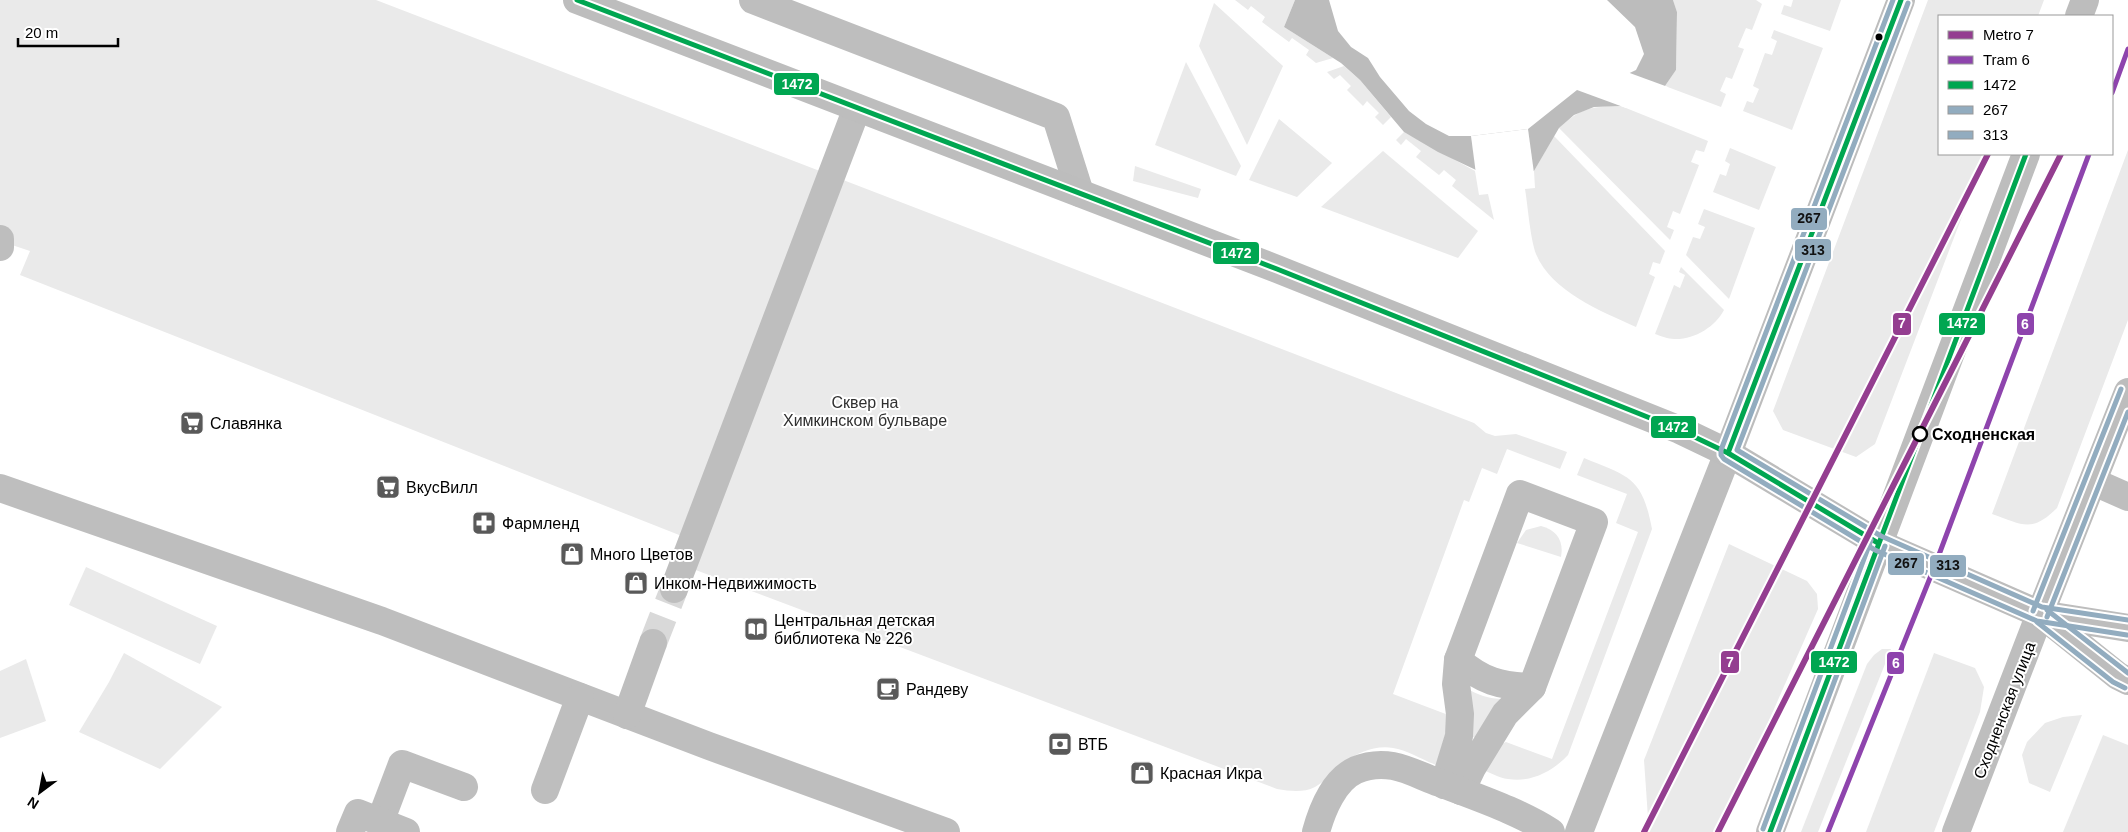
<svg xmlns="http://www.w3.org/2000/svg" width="2128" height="832" font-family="Arial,sans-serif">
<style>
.green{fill:#eaeaea}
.water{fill:#bcbcbc}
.pier{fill:#fff}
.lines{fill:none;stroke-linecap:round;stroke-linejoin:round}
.minor-tunnel{stroke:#d9d9d9;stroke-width:28;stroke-dasharray:28 14;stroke-linecap:butt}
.minor{stroke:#bebebe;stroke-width:28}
.major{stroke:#bdbdbd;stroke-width:28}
.bus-1-casing{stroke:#fff;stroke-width:9}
.bus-2-casing{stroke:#fff;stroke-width:9}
.bus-3-casing{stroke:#fff;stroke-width:9}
.bus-1{stroke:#00a651;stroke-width:5}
.bus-2{stroke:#92acbf;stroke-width:5}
.bus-3{stroke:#92acbf;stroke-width:5}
.tram-1-casing{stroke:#fff;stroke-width:9}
.tram-1{stroke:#8e44ad;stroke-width:5}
.metro-1-casing{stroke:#fff;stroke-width:10}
.metro-1{stroke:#943e90;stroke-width:6}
.bus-dot{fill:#000;stroke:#fff;stroke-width:2}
.stop-dot{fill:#fff;stroke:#000;stroke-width:2.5}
.labels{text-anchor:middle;stroke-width:4;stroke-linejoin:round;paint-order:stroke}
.park-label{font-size:16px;fill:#303030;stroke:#fff}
.poi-label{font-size:16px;fill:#000;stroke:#fff;text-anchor:start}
.stop-label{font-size:16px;font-weight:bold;fill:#000;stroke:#fff;text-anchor:start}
.street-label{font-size:16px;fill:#000;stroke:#fff}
.line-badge{stroke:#fff;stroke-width:2}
.badge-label{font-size:14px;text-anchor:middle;font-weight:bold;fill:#fff}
.pale-badge-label{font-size:14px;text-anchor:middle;font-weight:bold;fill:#111}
</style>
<rect width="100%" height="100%" fill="#fff"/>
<!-- green -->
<g class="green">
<path d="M0,0H376L1474,423L1486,433L1495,436L1516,434L1567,452L1560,469L1507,449L1497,474L1482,468L1469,502L1464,500L1393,694L1451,716L1436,765C1423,760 1407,750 1393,748C1375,745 1355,753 1342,765C1333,772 1326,781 1315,787C1303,793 1290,791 1277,789L693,569L702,544L20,275L30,251L0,241Z"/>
<path d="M1235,0H1295L1284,27L1333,58L1316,63L1306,55L1309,50L1292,38L1289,42L1262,22L1265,17L1251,6L1248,10Z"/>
<path d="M1673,0H1756L1762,4L1752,30L1746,28L1738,47L1744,49L1732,79L1726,77L1720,91L1726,94L1721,107L1665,86L1676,70L1677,12Z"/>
<path d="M1793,0H1841L1830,31L1781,14L1784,5L1791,7Z"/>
<path d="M1928,0H2044L2038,16H1939V154H1986L1875,444L1856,457L1783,430L1773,411Z"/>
<path d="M1214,3L1283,66L1247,145L1199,46Z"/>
<path d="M1774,30L1823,48L1792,130L1743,111L1747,101L1753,103L1759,89L1753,86L1765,53L1772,55L1777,41L1771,38Z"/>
<path d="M1186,62L1241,166L1236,176L1155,145Z"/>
<path d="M1344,66L1360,80L1391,117L1383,125L1375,117L1379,113L1367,101L1363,106L1347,90L1351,86L1340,75L1334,79L1327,72Z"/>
<path d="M1621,106L1708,141L1704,152L1696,150L1691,162L1699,165L1680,214L1673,211L1667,227L1674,230L1670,240L1559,128C1582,107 1591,107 1621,106Z"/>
<path d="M1279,119L1332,163L1297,197L1249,180Z"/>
<path d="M1404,132L1475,171L1479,195L1488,194L1494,220L1452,186L1456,180L1444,170L1439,175L1416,157L1421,151L1406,139L1401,145L1396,140Z"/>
<path d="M1554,136L1665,251L1660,264L1653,262L1649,274L1655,277L1636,327C1601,311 1552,292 1536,254C1530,237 1528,207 1525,189L1535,188L1534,171Z"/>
<path d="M1730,148L1776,167L1759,210L1713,192L1720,174L1726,176L1730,164L1725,161Z"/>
<path d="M2128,150V320L2057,508C2032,533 2023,525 1992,514Z"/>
<path d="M1383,151L1478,231L1458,258L1321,207Z"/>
<path d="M1135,166L1201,189L1198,198L1133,181Z"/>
<path d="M1704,209L1755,228L1729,299L1686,255L1693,237L1700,239L1705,227L1698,224Z"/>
<path d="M1681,267L1724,310C1715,327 1694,340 1674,339C1668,339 1661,336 1655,334L1674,285L1680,288L1685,275L1679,272Z"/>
<path d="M1584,458C1630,477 1642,477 1652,529L1568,755C1553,771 1531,783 1508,779C1499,778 1489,772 1481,769L1497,746L1506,742L1552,759L1638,532L1616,523L1627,494L1577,475Z"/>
<path d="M1541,526C1557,530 1564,541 1561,557L1517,543L1526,530Z"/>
<path d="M1729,544L1807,581L1817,594L1818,609L1720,832H1649L1644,760Z"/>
<path d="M86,567L217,626L200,664L69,605Z"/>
<path d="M1882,649H1891L1818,832H1801L1867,664L1874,655Z"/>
<path d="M124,653L222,707L160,769L79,732L109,682Z"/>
<path d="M1934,653L1975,668L1984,687L1980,712L1934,832H1866Z"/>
<path d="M26,659L46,721L0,738V671Z"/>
<path d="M1464,687C1478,695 1488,699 1504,699L1478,738L1472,737Z"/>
<path d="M2082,715L2050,792L2029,783L2022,755L2027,742L2045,723L2063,717Z"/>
<path d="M2103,735L2128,745V832H2063Z"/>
</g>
<!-- water -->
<path class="water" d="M1295,0H1329L1338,31L1351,47L1368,58L1380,77L1409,111L1426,124L1449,136H1471L1528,129L1577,90L1619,78L1636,70L1644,54L1635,27L1607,0H1673L1677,12L1676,70L1665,86L1658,93L1621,106L1594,107L1574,115L1559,128L1534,171L1495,179L1438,152L1404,132L1360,80L1341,63L1284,27Z"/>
<!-- pier -->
<g class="pier">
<path d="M1627,72L1668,87L1659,96L1641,105L1626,108L1577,90L1578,87Z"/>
<path d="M1528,129L1534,173L1514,181L1495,182L1476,174L1471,136Z"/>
</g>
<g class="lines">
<!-- minor-tunnel -->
<path class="minor-tunnel" d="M653,643L674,589"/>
<!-- minor -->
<g class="minor">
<path d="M753,0L1056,117L1080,193"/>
<path d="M0,239V247"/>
<path d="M2094,482L2128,497"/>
<path d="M0,488L382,621L709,746L946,832"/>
<path d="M674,589L857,108"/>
<path d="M1458,660C1482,681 1500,686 1532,687"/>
<path d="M627,715L653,643"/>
<path d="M1444,785L1459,736L1460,714L1456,684L1458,660L1520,494L1594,522L1532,687L1505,714L1472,768L1461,791"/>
<path d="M545,790L580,697"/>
<path d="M380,822L402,764L464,787"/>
<path d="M350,832L358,813L406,832"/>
<path d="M1316,832C1322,810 1334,780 1356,770C1368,765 1381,764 1393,766C1409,769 1425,778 1440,783C1478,798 1516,810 1551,832"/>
<path d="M1579,832L1728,453"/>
<path d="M1956,832L2040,614"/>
</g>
<!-- major -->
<g class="major">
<path d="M577,0L1277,269L1680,430L1728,453L1878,543L2040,614L2128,628"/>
<path d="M2079,16L2085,0"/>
<path d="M1728,453L1901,0"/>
<path d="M2040,614L2128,392"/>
<path d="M2042,615L2118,676L2128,681"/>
<path d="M1770,832L2026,154"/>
</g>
<!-- bus-1 casing -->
<g class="bus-1-casing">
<g id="bus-1">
<path d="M577,0L1277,269L1680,430L1728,453L1878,543"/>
<path d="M1728,453L1901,0"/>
<path d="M1770,832L2026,154"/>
</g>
</g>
<!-- bus-2 casing -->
<g class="bus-2-casing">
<g id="bus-2">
<path d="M1893,0L1721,450V455L1724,459L1875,550L2037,621L2127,635"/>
<path d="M2047,617L2128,412"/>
<path d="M2037,622L2113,682L2125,688"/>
<path d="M1778,832L1885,546"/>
</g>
</g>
<!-- bus-3 casing -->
<g class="bus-3-casing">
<g id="bus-3">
<path d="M1908,3L1737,450L1881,536L2042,607L2128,620"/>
<path d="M2047,610L2128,673"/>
<path d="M2033,611L2121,389"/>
<path d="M1763,829L1871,540"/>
</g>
</g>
<!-- bus-1 -->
<use href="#bus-1" class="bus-1"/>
<!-- bus-2 -->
<use href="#bus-2" class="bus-2"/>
<!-- bus-3 -->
<use href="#bus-3" class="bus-3"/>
<!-- tram-1 casing -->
<g class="tram-1-casing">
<g id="tram-1">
<path d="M2112,93L2128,49"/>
<path d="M1828,832L1934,568L2089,154"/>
</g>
</g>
<!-- tram-1 -->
<use href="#tram-1" class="tram-1"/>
<!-- metro-1 casing -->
<g class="metro-1-casing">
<g id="metro-1">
<path d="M1644,832L1988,154"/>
<path d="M1718,832L2061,154"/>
</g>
</g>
<!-- metro-1 -->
<use href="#metro-1" class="metro-1"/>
</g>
<!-- icons -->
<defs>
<g id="supermarket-square" transform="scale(1.25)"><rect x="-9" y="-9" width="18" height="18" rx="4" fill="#595959" stroke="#fff"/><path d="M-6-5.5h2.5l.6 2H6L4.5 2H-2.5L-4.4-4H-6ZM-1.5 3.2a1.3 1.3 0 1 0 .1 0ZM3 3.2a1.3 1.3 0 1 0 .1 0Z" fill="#fff"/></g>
<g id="pharmacy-square" transform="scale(1.25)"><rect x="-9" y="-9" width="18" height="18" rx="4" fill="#595959" stroke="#fff"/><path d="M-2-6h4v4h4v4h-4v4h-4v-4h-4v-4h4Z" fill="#fff"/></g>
<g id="shop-square" transform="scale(1.25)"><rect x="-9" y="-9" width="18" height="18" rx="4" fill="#595959" stroke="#fff"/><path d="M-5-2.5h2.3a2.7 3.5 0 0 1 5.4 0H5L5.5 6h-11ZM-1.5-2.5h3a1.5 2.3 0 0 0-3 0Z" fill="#fff"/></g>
<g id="library-square" transform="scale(1.25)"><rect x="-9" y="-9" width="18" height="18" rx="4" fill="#595959" stroke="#fff"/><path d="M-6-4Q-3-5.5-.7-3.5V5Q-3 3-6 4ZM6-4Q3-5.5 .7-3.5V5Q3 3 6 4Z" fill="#fff"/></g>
<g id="cafe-square" transform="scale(1.25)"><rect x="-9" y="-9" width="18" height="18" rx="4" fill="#595959" stroke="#fff"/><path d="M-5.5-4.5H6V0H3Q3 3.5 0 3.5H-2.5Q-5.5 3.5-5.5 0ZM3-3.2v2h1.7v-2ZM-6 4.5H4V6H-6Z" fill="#fff"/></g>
<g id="bank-square" transform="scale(1.25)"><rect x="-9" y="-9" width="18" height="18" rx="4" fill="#595959" stroke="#fff"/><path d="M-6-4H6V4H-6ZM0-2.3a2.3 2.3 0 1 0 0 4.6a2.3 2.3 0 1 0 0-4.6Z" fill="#fff"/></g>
</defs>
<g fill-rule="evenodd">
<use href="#supermarket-square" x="192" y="423"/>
<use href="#supermarket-square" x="388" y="487"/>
<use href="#pharmacy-square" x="484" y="523"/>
<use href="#shop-square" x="572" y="554"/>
<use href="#shop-square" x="636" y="583"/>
<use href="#library-square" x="756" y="629"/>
<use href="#cafe-square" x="888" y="689"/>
<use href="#bank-square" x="1060" y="744"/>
<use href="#shop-square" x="1142" y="773"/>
</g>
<!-- markers -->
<circle class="bus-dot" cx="1879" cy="37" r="4.5"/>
<circle class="stop-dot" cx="1920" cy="434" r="7"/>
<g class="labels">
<!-- park labels -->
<g class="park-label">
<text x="865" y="408">Сквер на<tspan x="865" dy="18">Химкинском бульваре</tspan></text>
</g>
<!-- poi labels -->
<g class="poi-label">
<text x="210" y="429">Славянка</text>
<text x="406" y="493">ВкусВилл</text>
<text x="502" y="529">Фармленд</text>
<text x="590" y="560">Много Цветов</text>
<text x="654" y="589">Инком-Недвижимость</text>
<text x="774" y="626">Центральная детская<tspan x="774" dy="18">библиотека № 226</tspan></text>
<text x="906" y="695">Рандеву</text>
<text x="1078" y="750">ВТБ</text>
<text x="1160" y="779">Красная Икра</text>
</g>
<!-- stop labels -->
<g class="stop-label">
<text x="1932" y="440">Сходненская</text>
</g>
<!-- street labels -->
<g class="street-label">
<text transform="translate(2004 710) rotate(-69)" y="6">Сходненская улица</text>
</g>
</g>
<g class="line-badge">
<rect x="773" y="72" width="47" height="24" rx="5" fill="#00a651"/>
<rect x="1790" y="207" width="38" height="24" rx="5" fill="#92acbf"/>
<rect x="1794" y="238" width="38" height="24" rx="5" fill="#92acbf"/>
<rect x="1212" y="241" width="48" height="24" rx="5" fill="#00a651"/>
<rect x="1892" y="312" width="20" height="24" rx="5" fill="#943e90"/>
<rect x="1938" y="312" width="48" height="24" rx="5" fill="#00a651"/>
<rect x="2016" y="312" width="19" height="24" rx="5" fill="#8e44ad"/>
<rect x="1650" y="415" width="47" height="24" rx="5" fill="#00a651"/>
<rect x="1887" y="552" width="38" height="24" rx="5" fill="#92acbf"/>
<rect x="1929" y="554" width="38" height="24" rx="5" fill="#92acbf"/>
<rect x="1720" y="650" width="20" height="24" rx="5" fill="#943e90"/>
<rect x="1810" y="650" width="48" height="24" rx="5" fill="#00a651"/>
<rect x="1886" y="651" width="19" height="24" rx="5" fill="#8e44ad"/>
</g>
<g class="badge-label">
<text x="797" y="89">1472</text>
<text x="1236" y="258">1472</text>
<text x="1902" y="328">7</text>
<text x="1962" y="328">1472</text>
<text x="2025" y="329">6</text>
<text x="1673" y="432">1472</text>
<text x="1730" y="667">7</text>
<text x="1834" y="667">1472</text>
<text x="1896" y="668">6</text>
</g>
<g class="pale-badge-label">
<text x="1809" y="223">267</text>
<text x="1813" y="255">313</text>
<text x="1906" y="568">267</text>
<text x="1948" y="570">313</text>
</g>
<!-- legend -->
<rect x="1938" y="15" width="175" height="140" fill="#ffffff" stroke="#999999"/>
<rect x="1948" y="31" width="25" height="8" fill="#943e90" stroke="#999999"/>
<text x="1983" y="40" font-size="15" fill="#000000">Metro 7</text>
<rect x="1948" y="56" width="25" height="8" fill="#8e44ad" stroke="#999999"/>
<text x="1983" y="65" font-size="15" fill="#000000">Tram 6</text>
<rect x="1948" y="81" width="25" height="8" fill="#00a651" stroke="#999999"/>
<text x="1983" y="90" font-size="15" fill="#000000">1472</text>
<rect x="1948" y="106" width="25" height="8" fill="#92acbf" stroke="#999999"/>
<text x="1983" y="115" font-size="15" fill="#000000">267</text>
<rect x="1948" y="131" width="25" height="8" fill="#92acbf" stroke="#999999"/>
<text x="1983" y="140" font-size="15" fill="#000000">313</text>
<!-- north arrow -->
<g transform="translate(40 792) rotate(212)" stroke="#ffffff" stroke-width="4" paint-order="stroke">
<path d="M0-4L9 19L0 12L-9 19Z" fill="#000000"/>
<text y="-8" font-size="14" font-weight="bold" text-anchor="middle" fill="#000000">N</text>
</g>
<!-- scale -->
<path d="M18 38v8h100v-8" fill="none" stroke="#000000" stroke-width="2.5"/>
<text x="25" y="38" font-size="15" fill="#000000" stroke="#ffffff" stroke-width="4" paint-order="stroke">20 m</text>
</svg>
